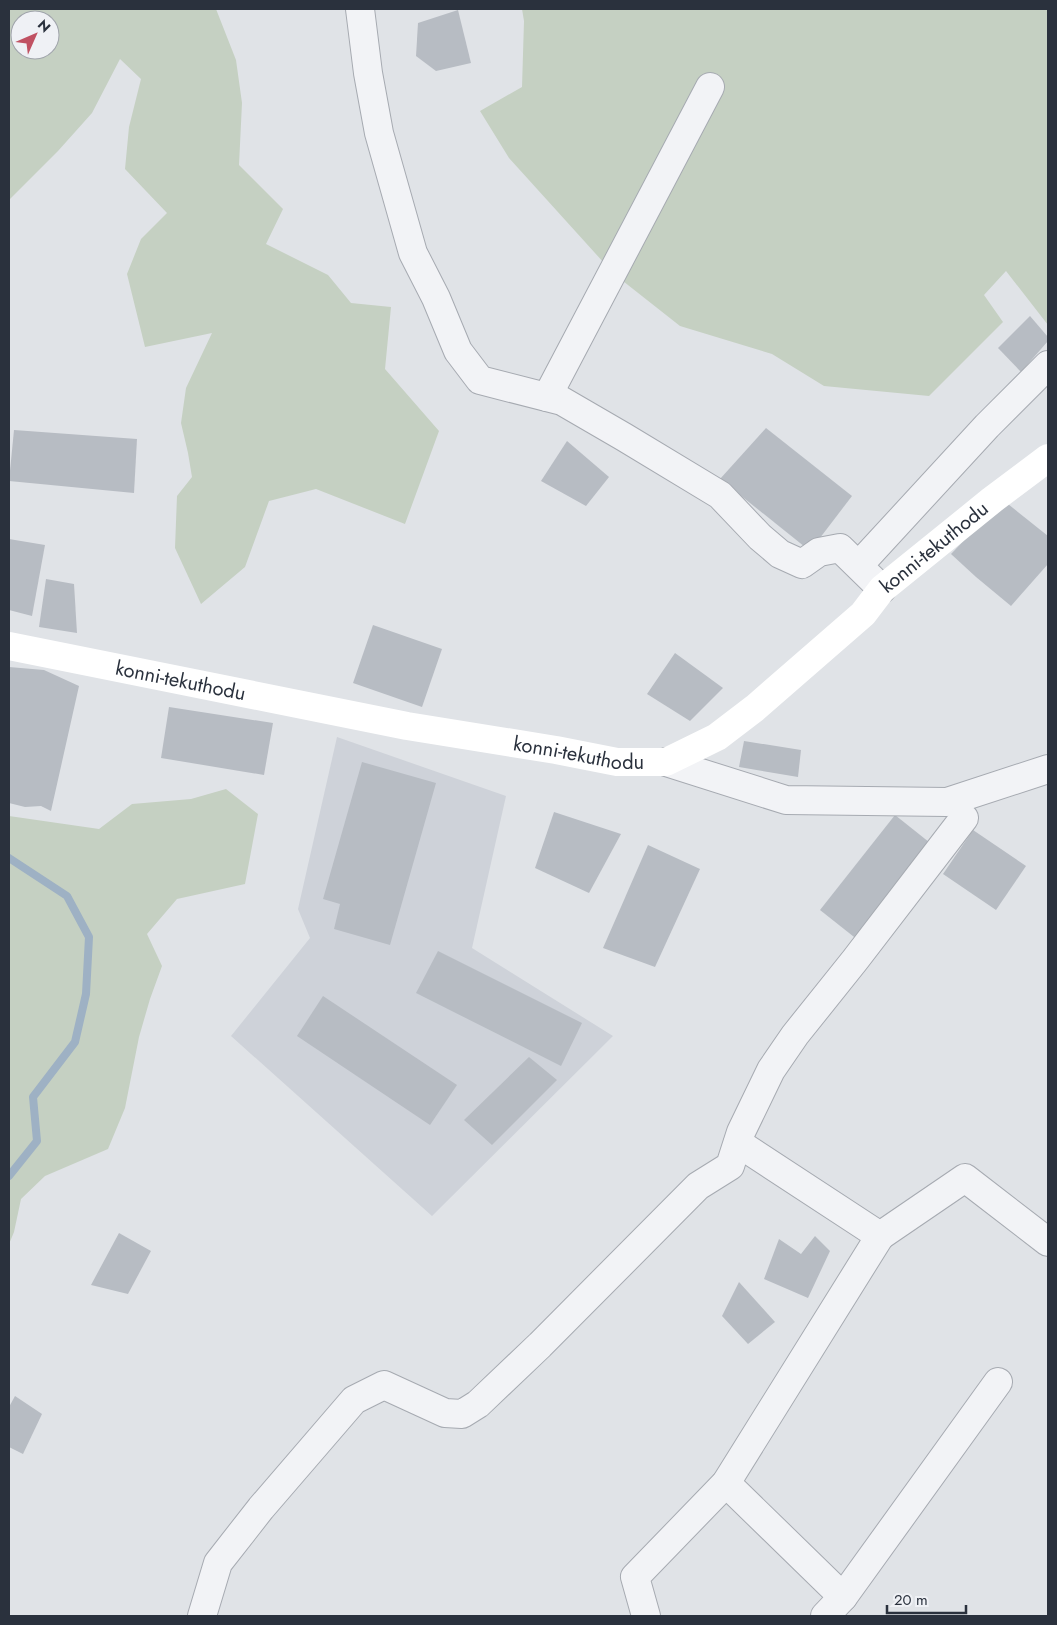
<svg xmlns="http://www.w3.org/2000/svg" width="1057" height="1625" font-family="Jost,sans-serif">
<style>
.built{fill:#ced2d9}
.green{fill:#c5d0c2;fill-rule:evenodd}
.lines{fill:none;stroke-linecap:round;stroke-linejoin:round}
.stream{stroke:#9eb1c4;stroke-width:8}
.building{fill:#b7bcc3}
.street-casing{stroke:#a6aab1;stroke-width:30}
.street{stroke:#f2f3f6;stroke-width:28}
.secondary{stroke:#fff;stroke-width:28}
.labels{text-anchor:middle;stroke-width:5;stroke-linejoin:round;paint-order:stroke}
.street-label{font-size:20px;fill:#2a313d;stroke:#eff1f5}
</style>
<rect width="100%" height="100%" fill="#e0e3e7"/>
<!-- built -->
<path class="built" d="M337,737L506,796L472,948L613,1036L432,1216L231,1036L310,938L298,909Z"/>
<!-- green -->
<g class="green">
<path d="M9,9H216L236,60L242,103L239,165L283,209L266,244L328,275L351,303L391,307L385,369L439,431L405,524L316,489L269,501L245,567L201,604L175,548L177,496L192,477L188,453L181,423L186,388L212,333L145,347L127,274L141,239L167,213L125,169L129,127L141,79L120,59L92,113L58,151L9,200ZM20,20H50V50H20Z"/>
<path d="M522,9H1048V325L1006,271L984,295L1003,322L929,396L824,386L772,354L680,326L614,274L509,158L480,111L522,87L524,21Z"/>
<path d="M226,789L258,814L245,884L177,899L147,934L162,966L150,999L139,1037L125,1108L108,1149L45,1176L21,1199L14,1232L9,1244V816L99,829L132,804L191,799Z"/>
</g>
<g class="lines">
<!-- stream -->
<path class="stream" d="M9,858L67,896L89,937L86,994L75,1042L33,1097L37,1141L9,1176"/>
</g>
<!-- building -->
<g class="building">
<path d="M458,10L471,63L436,71L416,56L418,23Z"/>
<path d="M1030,316L1048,337V341L1021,372L998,348Z"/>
<path d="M766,428L852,496L810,551L720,479Z"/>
<path d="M14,430L137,439L134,493L9,481Z"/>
<path d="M567,441L609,477L586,506L541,481Z"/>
<path d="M1003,500L1048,536V564L1011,606L976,577L951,554Z"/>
<path d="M9,539L45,545L32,616L9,610Z"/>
<path d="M46,579L74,584L77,633L39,627Z"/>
<path d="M373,625L442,649L422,707L353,683Z"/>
<path d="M675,653L723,688L690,721L647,694Z"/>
<path d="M9,667L44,670L79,686L51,811L41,806L25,807L9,803Z"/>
<path d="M169,707L273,723L264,775L161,758Z"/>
<path d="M744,741L801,750L798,777L739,767Z"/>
<path d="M362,762L436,783L390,945L334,929L340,904L323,899Z"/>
<path d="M554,812L621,834L589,893L535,868Z"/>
<path d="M895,815L944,854L868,948L820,910Z"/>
<path d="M973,830L1026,866L996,910L943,874Z"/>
<path d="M648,845L700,869L655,967L603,948Z"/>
<path d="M438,951L582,1023L561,1066L416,993Z"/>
<path d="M323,996L457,1085L430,1125L297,1036Z"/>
<path d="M529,1057L557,1080L492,1145L464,1120Z"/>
<path d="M119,1233L151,1251L128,1294L91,1285Z"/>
<path d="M815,1236L830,1251L808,1298L764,1279L779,1239L801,1254Z"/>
<path d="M739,1282L775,1322L748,1344L722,1316Z"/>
<path d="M15,1396L42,1414L23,1454L9,1447V1407Z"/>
</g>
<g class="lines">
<!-- street casing -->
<g class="street-casing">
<g id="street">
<path d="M360,9L368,73L379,133L413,253L436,298L458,351L480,380L562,401L624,437L720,495L760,537L780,554L802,564L819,552L840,548L882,589"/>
<path d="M547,397L710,87"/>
<path d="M859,565L987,426L1048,365"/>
<path d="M666,762L786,800L947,802L1048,769"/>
<path d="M880,1236L965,1178L1048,1242"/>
<path d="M726,1483L843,1597L998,1382"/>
<path d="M202,1616L218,1563L261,1508L354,1400L384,1385L445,1413L462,1414L478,1404L540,1345L698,1186L730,1166L741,1132L771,1070L795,1035L855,960L964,818"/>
<path d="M646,1616L635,1577L726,1483L880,1236L738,1143"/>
<path d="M825,1616L843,1597"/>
</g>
</g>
<!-- street -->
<use href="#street" class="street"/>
<!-- secondary -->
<path class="secondary" id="s1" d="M9,646L407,726L556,750L617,762H666L717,737L755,708L863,614L882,589L992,500L1048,458"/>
</g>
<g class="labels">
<!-- street labels -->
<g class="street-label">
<text dy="7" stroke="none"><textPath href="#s1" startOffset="1014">konni-tekuthodu</textPath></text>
<text dy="7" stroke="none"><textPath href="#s1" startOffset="175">konni-tekuthodu</textPath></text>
<text dy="7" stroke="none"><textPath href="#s1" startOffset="580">konni-tekuthodu</textPath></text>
</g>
</g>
<!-- border -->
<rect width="1057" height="1625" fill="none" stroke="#2a313d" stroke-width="20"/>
<!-- north arrow -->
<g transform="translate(35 35) rotate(45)"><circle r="24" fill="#eff1f5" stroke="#a0a4ab"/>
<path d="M0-4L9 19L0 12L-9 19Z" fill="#c05162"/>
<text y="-8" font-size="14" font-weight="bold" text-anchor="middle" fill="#2a313d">N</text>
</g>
<!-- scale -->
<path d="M887 1605v8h79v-8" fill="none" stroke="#2a313d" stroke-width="2.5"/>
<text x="894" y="1605" font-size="15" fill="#2a313d" stroke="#eff1f5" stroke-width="4" paint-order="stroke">20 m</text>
</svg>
